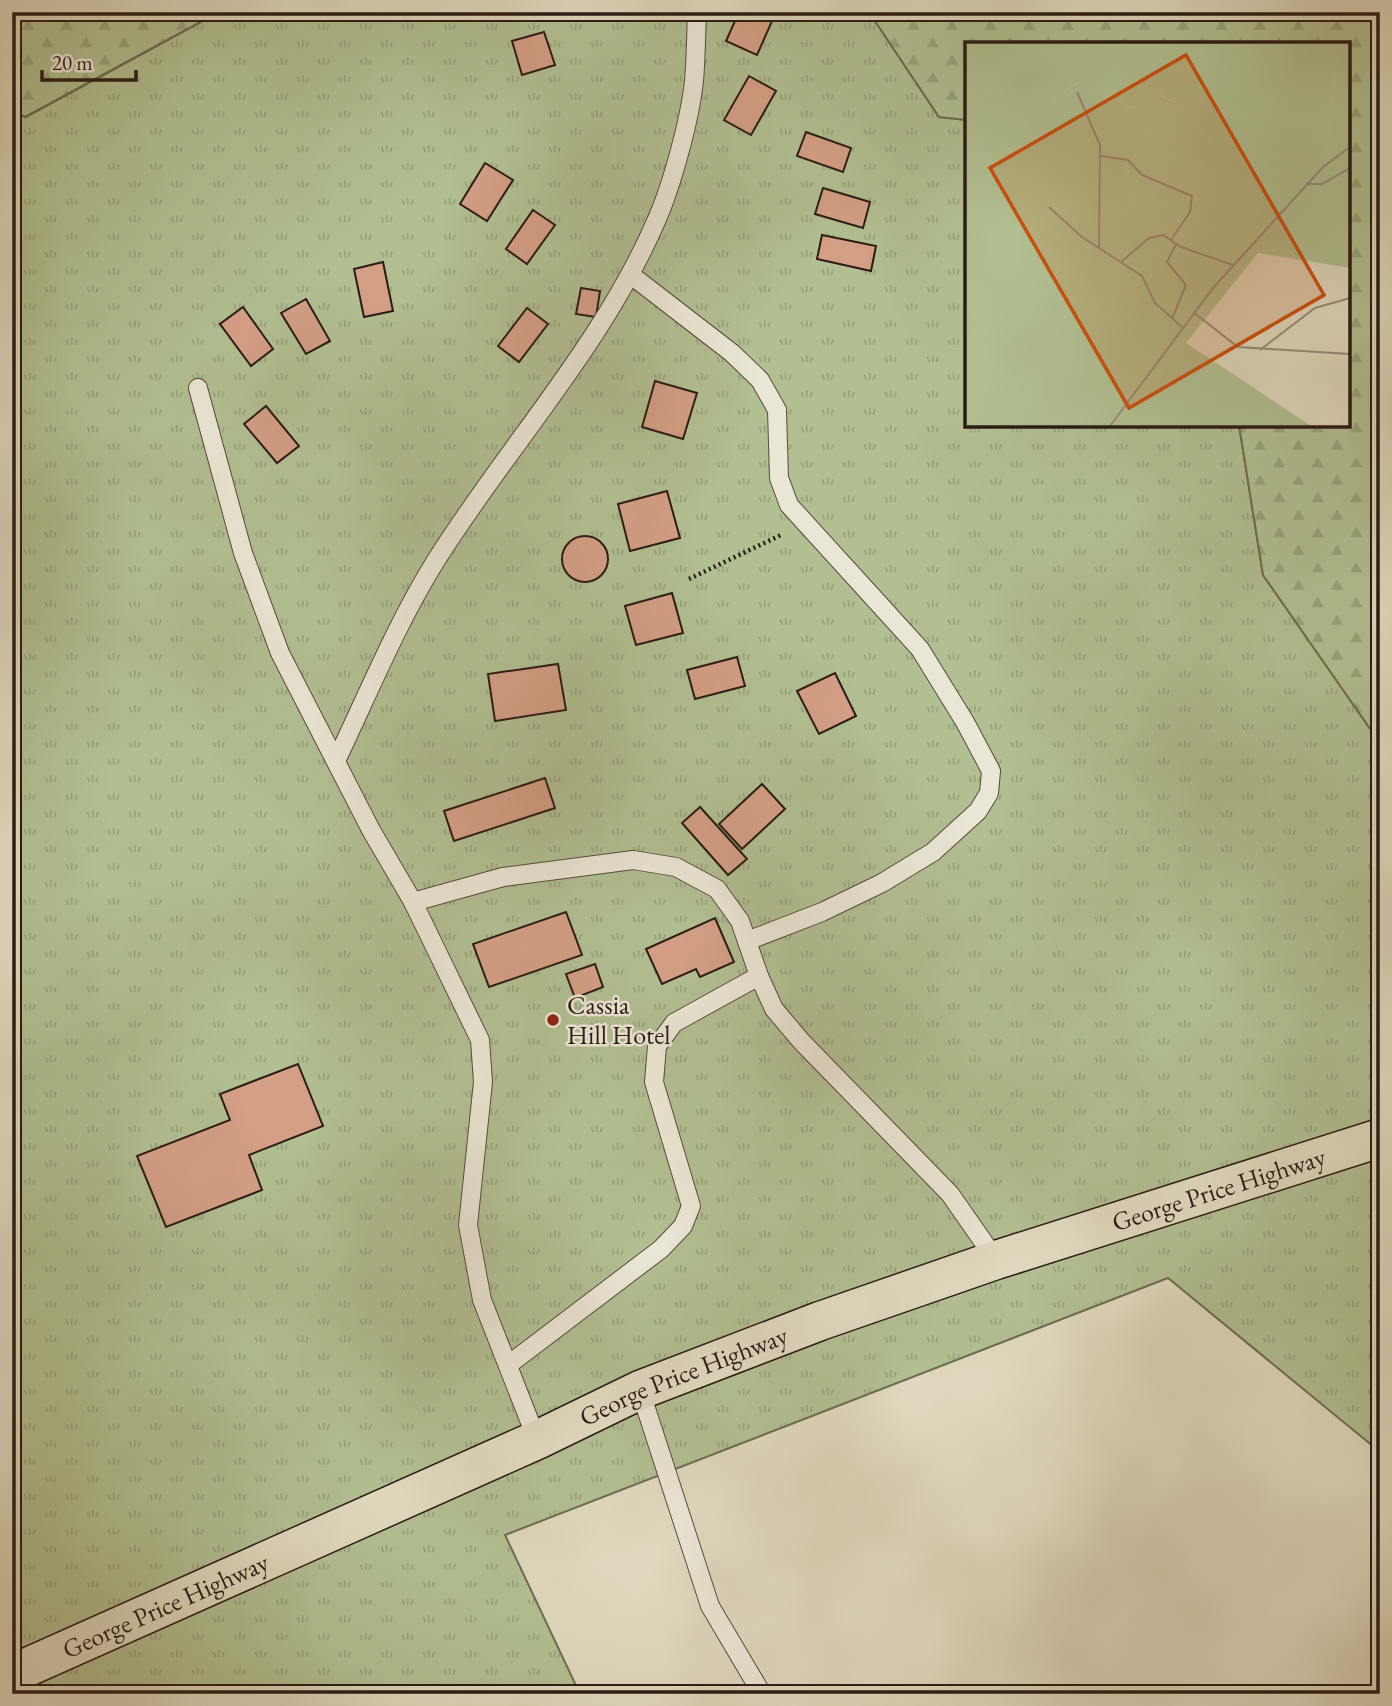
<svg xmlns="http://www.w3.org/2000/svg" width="1392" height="1706" font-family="'EB Garamond',serif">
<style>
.grass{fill:url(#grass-tufts);stroke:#6d6d53;stroke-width:2}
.forest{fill:url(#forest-firs);stroke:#6d6d53;stroke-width:2}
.building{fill:#d49f85;stroke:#291b15;stroke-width:2}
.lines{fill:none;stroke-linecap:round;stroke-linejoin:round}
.service-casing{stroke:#564a3f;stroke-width:20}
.trunk-casing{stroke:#291b15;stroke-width:41}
.path{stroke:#291b15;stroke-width:4.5;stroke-dasharray:2 3.5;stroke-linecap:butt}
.service{stroke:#eae6d5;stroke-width:18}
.trunk{stroke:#dfd8be;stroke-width:38}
.poi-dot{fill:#8f2418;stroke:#eae6d5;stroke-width:2.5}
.labels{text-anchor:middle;stroke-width:5;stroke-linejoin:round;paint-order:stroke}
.poi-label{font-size:26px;fill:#291b15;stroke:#eae6d5;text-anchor:start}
.street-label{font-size:26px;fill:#291b15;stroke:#eae6d5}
.inset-road{fill:none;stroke:#968c7a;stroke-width:2}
.view{fill:#cb500d;fill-opacity:0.15;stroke:#cb500d;stroke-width:3.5}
.inset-edge{fill:none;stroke:#291b15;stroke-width:3.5}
</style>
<defs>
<pattern id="grass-tufts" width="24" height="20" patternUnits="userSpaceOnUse" patternTransform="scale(1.75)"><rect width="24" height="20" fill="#b1bf91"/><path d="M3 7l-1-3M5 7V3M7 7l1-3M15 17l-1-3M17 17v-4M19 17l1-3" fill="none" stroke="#98a47c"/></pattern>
<pattern id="forest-firs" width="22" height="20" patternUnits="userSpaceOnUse" patternTransform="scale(1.75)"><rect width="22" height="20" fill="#b1bf91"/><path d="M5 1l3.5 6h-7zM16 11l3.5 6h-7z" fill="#98a47c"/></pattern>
</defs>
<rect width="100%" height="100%" fill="#dfd8be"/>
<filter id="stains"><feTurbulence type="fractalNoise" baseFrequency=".00286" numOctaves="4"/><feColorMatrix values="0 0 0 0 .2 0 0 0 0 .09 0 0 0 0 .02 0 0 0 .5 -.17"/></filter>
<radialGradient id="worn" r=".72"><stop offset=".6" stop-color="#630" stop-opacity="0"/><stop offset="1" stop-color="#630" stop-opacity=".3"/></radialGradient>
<!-- grass -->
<path class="grass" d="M219,12H869L939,117L967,120V425H1239L1263,575L1380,743V1452L1168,1278L505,1535L580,1694H12V110L26,117Z"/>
<!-- forest -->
<g class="forest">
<path d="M12,12H219L25,117L12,110Z"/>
<path d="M869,12H1380V743L1263,575L1239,425H1348V44H967V120L939,117Z"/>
</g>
<!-- building -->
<g class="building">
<path d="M739,12H776L757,55L726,41Z"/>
<path d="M544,32L555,65L522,75L512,41Z"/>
<path d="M749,76L776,91L751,135L724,120Z"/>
<path d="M806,132L851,148L843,172L797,156Z"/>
<path d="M485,163L513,180L487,221L460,204Z"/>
<path d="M823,188L870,202L863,228L815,214Z"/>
<path d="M533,210L555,225L527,264L506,249Z"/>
<path d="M822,235L876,246L871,271L817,259Z"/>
<path d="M383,262L393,311L364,317L354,269Z"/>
<path d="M581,288L600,291L596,317L576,314Z"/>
<path d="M306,299L330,341L306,354L281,313Z"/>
<path d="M243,307L273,349L251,366L220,324Z"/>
<path d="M527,308L548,324L519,362L498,346Z"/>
<path d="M655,381L697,393L683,439L642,427Z"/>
<path d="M266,406L299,446L277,463L244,424Z"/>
<path d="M667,491L680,538L630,551L618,504Z"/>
<circle cx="585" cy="559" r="23"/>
<path d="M672,593L683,633L636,645L625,606Z"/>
<path d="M737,657L745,686L695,699L687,670Z"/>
<path d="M558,664L566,710L495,721L488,674Z"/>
<path d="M835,673L856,716L819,734L797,691Z"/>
<path d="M545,778L555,808L454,841L444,811Z"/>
<path d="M762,784L785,809L742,849L719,824Z"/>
<path d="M700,807L747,859L728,875L682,823Z"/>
<path d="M566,912L582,955L489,987L473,944Z"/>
<path d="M715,918L734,962L700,977L696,969L662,984L646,949Z"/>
<path d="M595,964L603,987L575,998L566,974Z"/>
<path d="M298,1064L323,1126L249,1155L262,1190L166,1227L137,1156L230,1120L220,1094Z"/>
</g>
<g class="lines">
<!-- service casing -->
<g class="service-casing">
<g id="service">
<path d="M631,275L732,353L760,380L777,410L779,478L789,505L920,649L965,722L991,771L989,793L978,811L933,852L882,883L822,912L747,941"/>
<path d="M198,388L243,553L280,653L371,830L413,902L480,1040L483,1082L468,1225L482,1300L537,1440"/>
<path d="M336,761C368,694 396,625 435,562C507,447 603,345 657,219C672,185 690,119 694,81C696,58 696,35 697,12"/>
<path d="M413,902L503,877L633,860L676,867L717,889L740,921L759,976L774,1009L801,1041L950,1194L996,1260"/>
<path d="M508,1365L661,1249L683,1226L691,1206L654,1082L657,1046L674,1023L759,976"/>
<path d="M640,1390L710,1606L762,1694"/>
</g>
</g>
<!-- trunk casing -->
<g class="trunk-casing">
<g id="trunk">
<path id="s1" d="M12,1674L537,1440L640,1390L820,1321L996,1260L1380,1138"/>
</g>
</g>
<!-- path -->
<path class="path" d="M689,579L783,534"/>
<!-- service -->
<use href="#service" class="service"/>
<!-- trunk -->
<use href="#trunk" class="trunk"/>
</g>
<!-- markers -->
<circle class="poi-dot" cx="553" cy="1020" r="7"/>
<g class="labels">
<!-- poi labels -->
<g class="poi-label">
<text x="567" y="1014">Cassia<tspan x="567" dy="30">Hill Hotel</tspan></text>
</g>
<!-- street labels -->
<g class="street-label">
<text dy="9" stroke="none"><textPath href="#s1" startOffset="1302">George Price Highway</textPath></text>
<text dy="9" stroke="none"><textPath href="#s1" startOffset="735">George Price Highway</textPath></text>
<text dy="9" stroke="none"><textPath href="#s1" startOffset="168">George Price Highway</textPath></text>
</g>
</g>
<!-- overview -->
<g transform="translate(965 42)">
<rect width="385" height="385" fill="#dfd8be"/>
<path d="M375,1H385V226L293,211L221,301L346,384H0V143L38,140L93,52L116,40L166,66L195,53L217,64L249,105L287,122L317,129L362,105Z" fill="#b1bf91"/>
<path d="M0,1H375L362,105L330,141L317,129L287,122L249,105L217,64L196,53L167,66L115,40L93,52L38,141L0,143Z" fill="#b1bf91"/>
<path class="inset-road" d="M112,50L135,103L134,206M136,114L163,118L177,133L227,154L225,170L206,198M341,142H357L385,126M84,165L117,195L177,234L190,261L217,285M156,220L184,196L198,193L216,205L268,223M228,270L273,305L385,312M207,277L221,243L202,220L211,202M295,308L350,266L385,256M145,384L248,246L357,126L385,105"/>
<path class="view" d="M221,13L359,253L164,366L25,126Z"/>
<rect width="385" height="385" class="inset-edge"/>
</g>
<!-- margin -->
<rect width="1392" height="1706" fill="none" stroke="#dfd8be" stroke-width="42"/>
<rect x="14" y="14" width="1364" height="1678" fill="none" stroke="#291b15" stroke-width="3.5"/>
<rect x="21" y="21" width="1350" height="1664" fill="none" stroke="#291b15" stroke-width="2"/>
<!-- scale -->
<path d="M42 70v10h94v-10" fill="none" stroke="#291b15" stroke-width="3.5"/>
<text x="52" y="70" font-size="21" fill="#291b15" stroke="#eae6d5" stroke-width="5" paint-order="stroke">20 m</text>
<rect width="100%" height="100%" filter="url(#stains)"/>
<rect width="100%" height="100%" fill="url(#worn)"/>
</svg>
